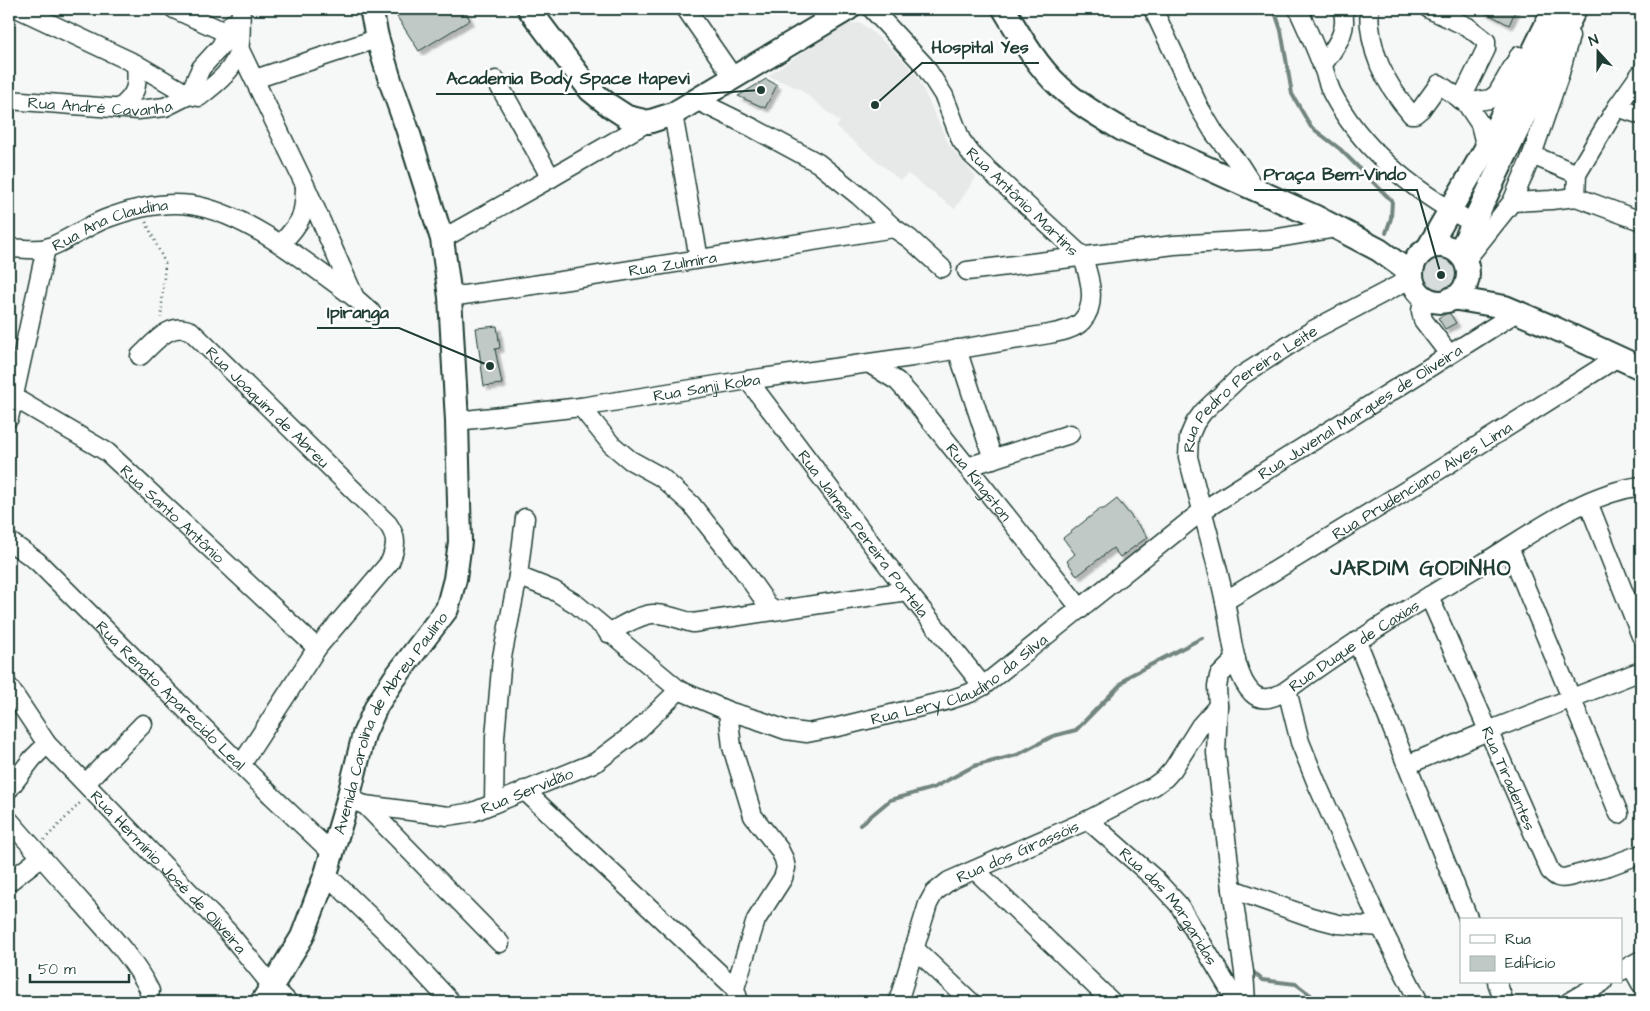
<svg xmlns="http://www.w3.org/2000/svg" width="1650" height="1011" font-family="'Architects Daughter',sans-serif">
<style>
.built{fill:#e6e9e8}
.green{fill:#d6dcdb;stroke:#7a8c88}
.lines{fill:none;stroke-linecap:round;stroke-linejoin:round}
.stream{stroke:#72857f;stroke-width:4}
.building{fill:#c0c9c6;stroke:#1f3d34;filter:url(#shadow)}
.minor-casing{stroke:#1f3d34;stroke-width:21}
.major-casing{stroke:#1f3d34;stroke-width:26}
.path{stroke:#1f3d34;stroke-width:2.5;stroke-dasharray:1 4;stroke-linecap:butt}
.minor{stroke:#fff;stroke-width:18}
.major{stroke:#fff;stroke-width:22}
.labels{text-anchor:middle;stroke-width:5;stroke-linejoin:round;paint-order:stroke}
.street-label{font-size:16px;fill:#1f3d34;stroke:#fff}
.district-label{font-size:21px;font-weight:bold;letter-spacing:1px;fill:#1f3d34;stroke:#fff}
.leader{fill:none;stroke:#1f3d34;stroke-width:2}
.callout-dot{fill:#1f3d34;stroke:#fff;stroke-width:2}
.callout-label{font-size:18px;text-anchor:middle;font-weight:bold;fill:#1f3d34;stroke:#fff;stroke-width:5;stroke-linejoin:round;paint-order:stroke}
</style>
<defs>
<filter id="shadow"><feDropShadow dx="4" dy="4" stdDeviation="1" flood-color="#0004"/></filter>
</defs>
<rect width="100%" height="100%" fill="#f6f7f7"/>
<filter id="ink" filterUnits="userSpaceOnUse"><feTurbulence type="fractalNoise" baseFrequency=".02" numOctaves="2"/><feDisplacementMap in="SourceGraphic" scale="10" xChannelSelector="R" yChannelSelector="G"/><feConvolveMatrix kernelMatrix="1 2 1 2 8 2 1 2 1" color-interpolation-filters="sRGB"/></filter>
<g filter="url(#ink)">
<!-- built -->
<path class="built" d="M861,23L891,48L916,74L949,145L976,177L955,209L908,174L900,180L836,127L840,122L800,89L768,76L845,24Z"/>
<!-- green -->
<circle class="green" cx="1441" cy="273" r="20"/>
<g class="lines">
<!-- stream -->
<g class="stream">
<path d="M1274,9L1281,30L1292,94L1311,127L1340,149L1392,201L1391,218L1386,233"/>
<path d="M860,825L890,800L933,788L974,766L1017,755L1053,736L1076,730L1129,676L1202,638"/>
<path d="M1249,968L1262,980L1296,984L1320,1002"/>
</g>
</g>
<!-- building -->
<g class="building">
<path d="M392,9H464L470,20L419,51Z"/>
<path d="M1479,9H1516L1509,25Z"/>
<path d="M766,79L777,85L765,108L738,96Z"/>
<path d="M1449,312L1456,323L1445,329L1438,318Z"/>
<path d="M497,326L500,348L495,349L502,384L484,386L476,328Z"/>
<path d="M1117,499L1148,537L1120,557L1113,548L1077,576L1067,561L1075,554L1063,538L1100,509H1104Z"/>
</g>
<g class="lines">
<!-- minor casing -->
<g class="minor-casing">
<g id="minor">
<path d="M19,9L136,64L189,95L199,97C216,84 234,71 239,49C242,36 240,21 241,9"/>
<path d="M174,9L227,33L239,48L305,185L355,298L371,312"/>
<path d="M686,9L733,77"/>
<path d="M820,9L824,22"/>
<path d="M1153,9L1200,109L1215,134L1239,164L1255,189"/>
<path d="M1298,9C1306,27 1315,46 1322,65C1326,74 1328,85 1332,93C1362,151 1417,193 1473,223"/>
<path d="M1369,9C1369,52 1384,82 1411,114H1415L1421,109L1439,84L1466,103"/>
<path d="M1429,9L1468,27L1486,41V49L1461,100"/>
<path d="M1322,66C1334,48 1350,31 1342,9"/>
<path d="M255,79L367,42"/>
<path d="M496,80L551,178"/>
<path id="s1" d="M9,100L138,110L165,107L189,95L201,68L221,46L231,24"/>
<path d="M696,100L753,128L818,163L859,196L894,228L910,239L942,268"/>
<path d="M1617,107L1641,115"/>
<path d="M119,109C137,94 138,87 136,64"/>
<path d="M673,114L699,259"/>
<path d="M1486,148L1480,124L1466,103L1490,99L1497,94L1519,56"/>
<path d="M1532,155L1577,174"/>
<path d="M1576,197L1577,174L1617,107L1641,73"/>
<path d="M1512,202L1551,200L1576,197L1641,221"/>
<path d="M442,239L551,178L648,122"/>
<path d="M281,244C301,221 304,219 305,188"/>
<path id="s2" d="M9,248C20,248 36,251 47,248C67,241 85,227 105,219C131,209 163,201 191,205C247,213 310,265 355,298"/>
<path d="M1465,261L1512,202L1532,155L1560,73L1570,36"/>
<path d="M967,271L1174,245L1272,239L1337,228"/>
<path d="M1424,296L1421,311L1423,320L1449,354"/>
<path id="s3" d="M450,297L568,280L894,228"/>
<path d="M957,349L993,459"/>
<path id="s4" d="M140,356C154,343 170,321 191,331L388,524C398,538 396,547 390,562L317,648L241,765"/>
<path id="s5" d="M870,364L897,381L909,394L1081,609"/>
<path id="s6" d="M748,380L907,591L983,686"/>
<path id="s7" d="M13,397L107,452L317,648"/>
<path d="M581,407L611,444L630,460L661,477L691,504L743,570L772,611"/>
<path d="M9,418L46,248"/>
<path id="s8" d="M457,421L581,407L748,380L912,357L1049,334C1060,332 1075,329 1082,321C1098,304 1089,274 1082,256L972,155L961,140L944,96L924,65L872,9"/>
<path d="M967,467L1070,434"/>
<path d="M1588,502L1641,636"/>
<path id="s9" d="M9,541L37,561L271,795L331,852"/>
<path d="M1509,547L1619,814"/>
<path id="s10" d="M518,576L553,590L576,604L679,690L728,711L758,720L786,730L807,733L838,727L949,700L970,693L983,686L1202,511L1517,312"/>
<path id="s11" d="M1429,596L1550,871C1556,877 1559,879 1568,877L1609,866L1641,854"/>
<path id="s12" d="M1225,601L1420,482L1618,357"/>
<path d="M608,633C622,626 638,615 653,614C666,613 681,620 693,623L907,591"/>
<path d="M1357,641L1469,920"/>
<path d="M1236,659L1219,676L1217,687L1218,706L1216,753L1232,889L1244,972L1246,1002"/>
<path id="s13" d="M9,687L47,744L228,932L272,986L288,1002"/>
<path id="s14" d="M1287,690C1276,697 1262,703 1252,693C1233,675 1231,627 1225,602C1215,553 1200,505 1188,457L1189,437L1195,423L1203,412L1241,376L1313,330L1412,278"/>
<path d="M728,711L732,747L753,816L779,849L784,859L786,868L783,878L756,920L735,988L739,1002"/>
<path d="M1407,765L1488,731L1641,671"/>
<path d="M86,783L143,724"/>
<path d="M9,789L32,759L47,744"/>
<path d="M524,790L735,988"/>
<path id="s15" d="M348,799L365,805L448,816L473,812L596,762L636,732L679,690"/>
<path d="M494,803L495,737L502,657L518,576L525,518"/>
<path d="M365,805L500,943"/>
<path d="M9,820C34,849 59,877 85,906C108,932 134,959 150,991L147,1002"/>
<path id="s16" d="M1088,820L1155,879L1179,905L1237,1002"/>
<path d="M975,870L1112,1002"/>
<path d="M326,874L385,931L451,1002"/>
<path d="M9,882L41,857"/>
<path d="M1232,889L1311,917L1338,924L1381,927"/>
<path d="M914,948L971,1002"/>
<path d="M1631,966L1641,984"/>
<path d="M1621,971L1641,960"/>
<path d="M1497,982L1504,1002"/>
<path id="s17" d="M898,1002L928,904L934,893L949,881L1088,820L1154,786L1165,778L1173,769L1200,726L1218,706"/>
<path id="s18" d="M1419,1002L1381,927L1317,784L1300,742L1287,690C1349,644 1416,604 1482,564C1531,534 1583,494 1641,486"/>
<path d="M1569,1002L1603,982"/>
</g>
</g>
<!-- major casing -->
<g class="major-casing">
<g id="major">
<path d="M529,9L590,90L610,106L627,117L648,122L673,114L848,9"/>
<path d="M1004,9C1020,36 1036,65 1060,87C1078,104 1101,117 1123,130L1314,216L1379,250L1412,274"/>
<circle cx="1440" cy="274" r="28"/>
<path d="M1428,248L1486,148L1554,9"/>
<path d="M1459,253L1575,9"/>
<path d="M1452,298L1505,307L1552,327L1641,368"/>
<path id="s19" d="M262,1002L302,937L326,874L348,799L364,734L377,705L394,679L447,609L455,579L460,542L457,421L450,297L442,239L407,128L390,80L377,37L371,9"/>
</g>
</g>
<!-- path -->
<g class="path">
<path d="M146,222L165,263L161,318"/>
<path d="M44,840L82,801"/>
</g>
<!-- minor -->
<use href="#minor" class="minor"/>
<!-- major -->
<use href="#major" class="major"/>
</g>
</g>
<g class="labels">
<!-- street labels -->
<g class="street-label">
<text dy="6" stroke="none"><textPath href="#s1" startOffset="91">Rua André Cavanha</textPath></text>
<text transform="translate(1023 201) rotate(44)" y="6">Rua Antônio Martins</text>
<text dy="6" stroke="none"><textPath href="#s2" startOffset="106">Rua Ana Claudina</textPath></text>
<text dy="6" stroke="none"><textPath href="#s3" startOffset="225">Rua Zulmira</textPath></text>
<text dy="6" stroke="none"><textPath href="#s8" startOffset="252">Rua Sanji Koba</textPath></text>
<text dy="6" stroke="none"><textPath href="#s14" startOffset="381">Rua Pedro Pereira Leite</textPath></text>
<text dy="6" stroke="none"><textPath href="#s4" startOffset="169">Rua Joaquim de Abreu</textPath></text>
<text dy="6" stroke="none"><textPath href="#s10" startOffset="984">Rua Juvenal Marques de Oliveira</textPath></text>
<text dy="6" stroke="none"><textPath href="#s12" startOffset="231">Rua Prudenciano Alves Lima</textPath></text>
<text dy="6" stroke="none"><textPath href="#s5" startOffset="162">Rua Kingston</textPath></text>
<text dy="6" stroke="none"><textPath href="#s7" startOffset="199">Rua Santo Antônio</textPath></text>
<text dy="6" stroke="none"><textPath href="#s6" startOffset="192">Rua Jalmes Pereira Portela</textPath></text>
<text dy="6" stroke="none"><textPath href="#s18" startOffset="420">Rua Duque de Caxias</textPath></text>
<text dy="6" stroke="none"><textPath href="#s10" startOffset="498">Rua Lery Claudino da Silva</textPath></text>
<text dy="6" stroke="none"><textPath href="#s9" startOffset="224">Rua Renato Aparecido Leal</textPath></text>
<text dy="6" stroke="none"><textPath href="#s19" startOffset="310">Avenida Carolina de Abreu Paulino</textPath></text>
<text dy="6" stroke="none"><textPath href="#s11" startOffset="199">Rua Tiradentes</textPath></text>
<text dy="6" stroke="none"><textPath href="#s15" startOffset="185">Rua Servidão</textPath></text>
<text dy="6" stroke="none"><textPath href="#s17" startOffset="209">Rua dos Girassóis</textPath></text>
<text dy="6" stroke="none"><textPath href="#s13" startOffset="245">Rua Hermínio José de Oliveira</textPath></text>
<text dy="6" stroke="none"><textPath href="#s16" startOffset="119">Rua das Margaridas</textPath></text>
</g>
<!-- district labels -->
<g class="district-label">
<text x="1421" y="575">JARDIM GODINHO</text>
</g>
</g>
<!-- callouts -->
<path class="leader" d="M875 105L922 63H1039M761 90L700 94H436M1441 275L1417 190H1254M490 366L399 328H317"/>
<g class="callout-dot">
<circle cx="875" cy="105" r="5"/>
<circle cx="761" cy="90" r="5"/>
<circle cx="1441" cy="275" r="5"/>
<circle cx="490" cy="366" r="5"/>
</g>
<g class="callout-label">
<text x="980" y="53">Hospital Yes</text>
<text x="568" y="84">Academia Body Space Itapevi</text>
<text x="1335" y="180">Praça Bem-Vindo</text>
<text x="358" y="318">Ipiranga</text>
</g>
<!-- margin -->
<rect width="1650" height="1011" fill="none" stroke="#fff" stroke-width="30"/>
<rect x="15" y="15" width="1620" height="981" fill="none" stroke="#1f3d34" stroke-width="2" filter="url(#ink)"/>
<!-- legend -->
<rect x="1460" y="918" width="162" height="65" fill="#ffffff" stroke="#a5b1ae"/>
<rect x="1470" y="935" width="25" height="8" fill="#ffffff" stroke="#a5b1ae"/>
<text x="1505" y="944" font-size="15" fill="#1f3d34">Rua</text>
<rect x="1470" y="956" width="25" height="15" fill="#c0c9c6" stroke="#a5b1ae"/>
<text x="1505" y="968" font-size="15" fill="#1f3d34">Edifício</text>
<!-- north arrow -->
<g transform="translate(1598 52) rotate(339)" stroke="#ffffff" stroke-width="4" paint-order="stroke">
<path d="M0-4L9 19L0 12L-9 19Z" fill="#1f3d34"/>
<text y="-8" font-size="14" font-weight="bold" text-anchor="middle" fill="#1f3d34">N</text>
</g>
<!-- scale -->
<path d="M30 974v8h99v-8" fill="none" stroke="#1f3d34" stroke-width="2.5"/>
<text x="38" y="974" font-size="15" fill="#1f3d34" stroke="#ffffff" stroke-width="4" paint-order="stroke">50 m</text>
</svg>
